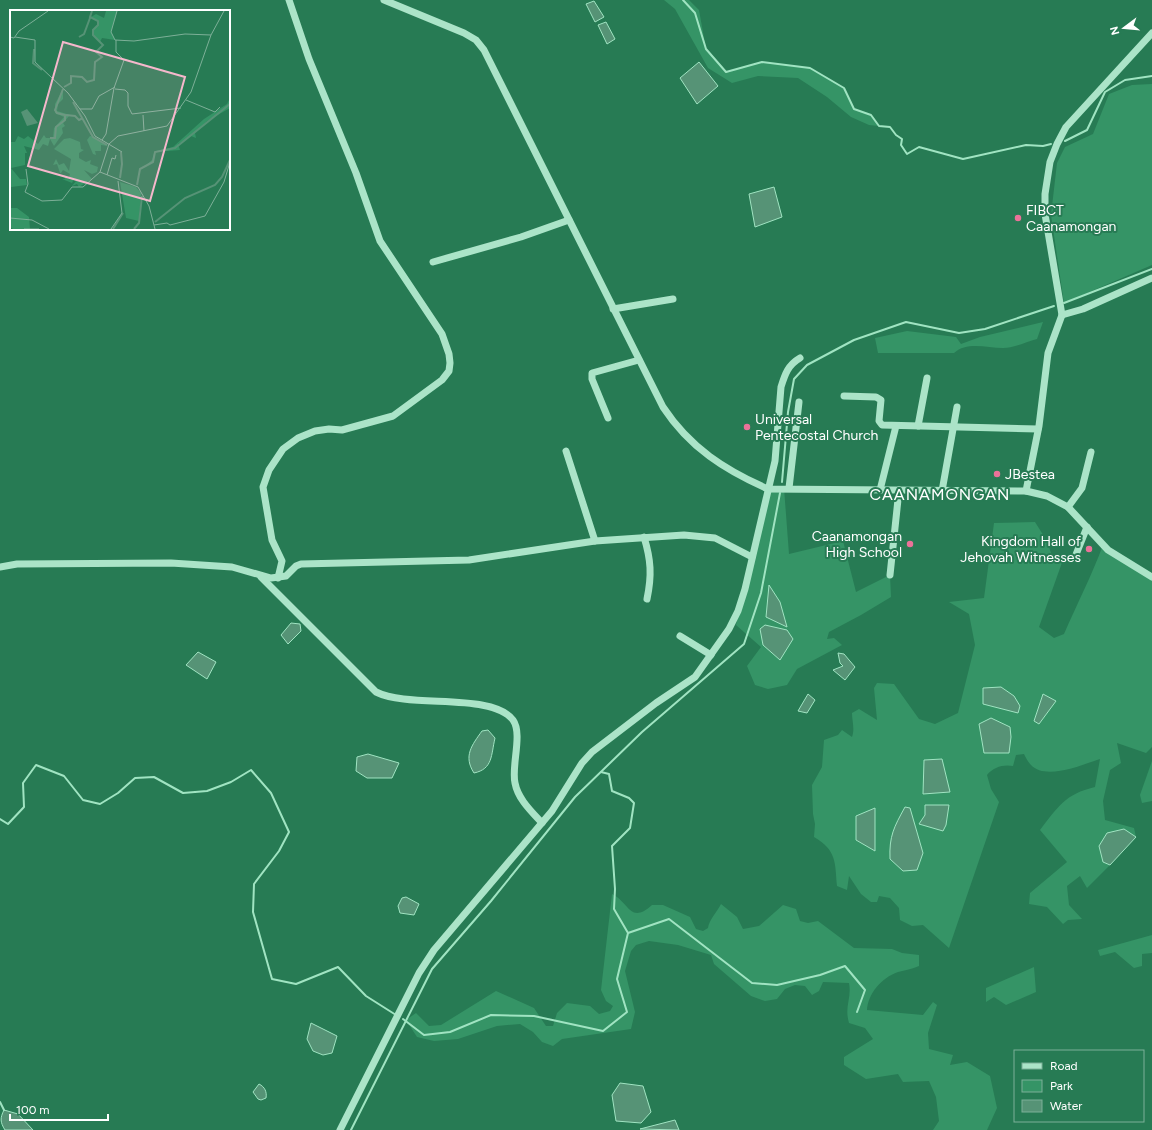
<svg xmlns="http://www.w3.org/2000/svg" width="1152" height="1130" font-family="Figtree,sans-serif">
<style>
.green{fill:#359466}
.water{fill:#569376;stroke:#a0e4c2}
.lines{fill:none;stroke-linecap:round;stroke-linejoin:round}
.stream{stroke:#a0e4c2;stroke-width:2}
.minor{stroke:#abe4c8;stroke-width:7}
.poi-dot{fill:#eb7299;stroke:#277b54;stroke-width:1.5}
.labels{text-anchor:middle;stroke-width:4;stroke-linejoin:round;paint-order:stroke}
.poi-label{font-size:14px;fill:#fff;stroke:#277b54;text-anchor:start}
.quarter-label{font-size:16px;letter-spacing:1px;fill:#fff;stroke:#277b54}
.inset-river{fill:none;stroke:#569376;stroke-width:2}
.inset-road{fill:none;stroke:#7db098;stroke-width:1}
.view{fill:#f5b8cc;fill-opacity:0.15;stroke:#f5b8cc;stroke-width:2}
.inset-edge{fill:none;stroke:#fff;stroke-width:2}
</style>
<rect width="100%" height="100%" fill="#277b54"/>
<!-- green -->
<g class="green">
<path d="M664,0H689L699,10L706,49L726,72L762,62L810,68L844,88L854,109L871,115L879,126L869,125L851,117L827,97L798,78L758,76L732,83L708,68L675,9Z"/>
<path d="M1152,84V265L1064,303L1051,215L1057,163L1065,147L1093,134L1109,94L1132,85Z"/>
<path d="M1043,322L1037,339C1026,342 1014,348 1003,348C987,348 967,341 954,353H878L875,338L907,331L956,337L961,344L980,337Z"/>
<path d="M784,488L789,554L843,541L856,592L890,575L891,597L861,615L829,632L827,639L834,638L842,645L797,669L787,685L768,689L755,685L747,666L761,647L736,625L768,489Z"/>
<path d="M1035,522L1047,541L1052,556L1064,557L1039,627L1054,638L1064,634C1077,604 1092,575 1103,545L1152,576V747L1146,753L1117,743L1121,763L1110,770L1103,801L1105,820L1134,828L1136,837L1124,829L1103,862L1110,865L1087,888L1080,876L1067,886L1069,905L1082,919L1068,920L1063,924L1047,907L1029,904L1030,893L1067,862L1040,830C1058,807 1065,794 1095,787L1100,759C1084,764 1046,781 1031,765C1028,762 1026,758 1024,754L1016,755L1013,766C1004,764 993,767 987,775L991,789L999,802L949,948L923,925L912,926L900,920L899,908L890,898L879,896L877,902H871L861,894L849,876L847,890L837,886C835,863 837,850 814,837L815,824L813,814L812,785L822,767L824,740L838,735L842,730L852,737C855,729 852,721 852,713L859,709L877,720L874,688L877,683L894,684L919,719L935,724L958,713L975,645L969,614L949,602L984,598L994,523Z"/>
<path d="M1152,761V801L1142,803L1140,795Z"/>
<path d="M612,894C629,902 630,925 652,905H663L690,917L696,929L703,931L708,928C709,920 717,912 721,904L737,917L743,929L759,926L783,905L796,909L800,921L808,923L818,921L854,948L892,949L902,953L919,955V966C912,969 905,970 898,972C881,978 868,994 867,1010L923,1015L933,1002L937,1005L928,1033L929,1049L953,1055L950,1065L967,1062L990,1076L997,1108L987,1130H933L939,1121L936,1097L929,1081L903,1082L898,1074L866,1079L844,1065V1057L873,1039L865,1028L849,1023C844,1006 852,999 849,983L823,982L819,991L812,995L805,986L795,985L785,989L777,999L765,1001L751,996L714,964L711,955L678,945L649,941L636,945L631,951L625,971L635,1012L631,1029L562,1039L553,1046L542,1042L533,1032L520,1024L497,1026L458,1039L434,1041L417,1037L406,1020L416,1013L429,1026L441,1025L496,991L534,1008L546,1026H553L557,1013L567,1003L590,1006L599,1014L610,1011L613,1006L606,1001L601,990Z"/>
<path d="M1152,935V953L1142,954V966L1134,968L1115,952L1100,956L1098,950Z"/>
<path d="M1034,967L1036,992L1006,1005L994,997L986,1002V988Z"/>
</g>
<!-- water -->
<g class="water">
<path d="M594,1L604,17L595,22L586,4Z"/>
<path d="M606,22L615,39L607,44L598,25Z"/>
<path d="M699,62L718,86L697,104L680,78Z"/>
<path d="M774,187L782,217L755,227L749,194Z"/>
<path d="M769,585L780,602L787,627L766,617Z"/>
<path d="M291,623L300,624L301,631L288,644L281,635Z"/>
<path d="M765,625L787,630L793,639L780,660L763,645L760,629Z"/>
<path d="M198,652L216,662L207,679L186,665Z"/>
<path d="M838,653L844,654L855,667L845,680L833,670L843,666L840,663Z"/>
<path d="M1001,687L1014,696L1020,706L1018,713L983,704V688Z"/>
<path d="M808,694L815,700L807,713L798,711Z"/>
<path d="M1043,694L1056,701L1039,724L1034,721Z"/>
<path d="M991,718L1010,727L1011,737L1009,753H984L979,724Z"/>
<path d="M488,730L495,738C491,755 493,769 474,773C463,756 472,745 482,731Z"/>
<path d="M368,754L399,763L392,778H367L356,771L357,757Z"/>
<path d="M942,759L950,792L923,794L924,760Z"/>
<path d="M925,805H949L946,825L943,831L919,824L925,815Z"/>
<path d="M905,807L910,808L923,853L917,870L903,871L890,859C889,836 894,827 905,807Z"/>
<path d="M875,808V851L856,840V816Z"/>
<path d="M1124,829L1136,837L1110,865L1103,862L1099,846L1107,833Z"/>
<path d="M406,897L419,904L414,915L400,913L398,906L402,898Z"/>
<path d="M311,1023L337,1036L332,1053L323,1055L313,1051L307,1039Z"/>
<path d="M620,1083L643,1086L651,1112L641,1123L616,1121L612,1095Z"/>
<path d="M259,1084C265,1087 267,1092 266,1098L261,1100L258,1099L253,1092Z"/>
<path d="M4,1110L18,1114L33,1130H5C0,1122 0,1118 4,1110Z"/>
<path d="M675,1120L679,1130L640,1129Z"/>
</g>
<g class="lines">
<!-- stream -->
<g class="stream">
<path d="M683,0L695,13L706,49L726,72L762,62L810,68L844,88L854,109L871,115L879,126L890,127L896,135L902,139L901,145L907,154L919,147L963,159L1026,145L1043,146L1051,144"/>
<path d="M1065,141L1087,130L1105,92L1125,80L1152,76"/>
<path d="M1064,303L1152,269"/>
<path d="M782,482L788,412L794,379L807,365L854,340L906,322L959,333L985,329L1054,306"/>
<path d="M601,772L609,774L612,791L629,798L634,803L630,828L612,846L615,889L614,909L628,933"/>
<path d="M0,819L8,824L24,807L23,783L36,765L64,776L83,800L100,804L118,793L135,778L154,777L183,793L207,791L231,782L251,770L271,793L289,832L279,851L254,884L253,912L272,979L296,984L338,967L366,996L396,1015"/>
<path d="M403,1019L424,1035L450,1032L491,1015L534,1016L603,1031L627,1012L617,979L628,933L669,919L752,983L777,985L820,975L845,966L865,990L857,1012"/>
<path d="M0,1102L4,1110"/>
<path d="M351,1130L432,969L491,901L575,797L642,732L744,644L761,593L780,493"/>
</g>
<!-- minor -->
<g class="minor">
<path d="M384,0L464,33L476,40L484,50L663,407C690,448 725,470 768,489L1026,491L1039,426L1048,353L1062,315L1045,214V194L1050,162L1057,144L1066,127L1152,33"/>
<path d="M433,262L521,237L569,220"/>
<path d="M613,309L673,299"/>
<path d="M1062,315L1083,309L1152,278"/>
<path d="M844,396L876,397L881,400L879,421L882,425L1038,429"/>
<path d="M608,418L592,379V373L639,360"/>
<path d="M918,426L927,378"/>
<path d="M566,451L595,541"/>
<path d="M789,488L799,402"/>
<path d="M880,490L896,426"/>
<path d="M942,491L957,407"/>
<path d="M1026,491L1047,496L1068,507L1108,550L1152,577"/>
<path d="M1068,507L1082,488L1091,452"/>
<path d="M644,537C651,560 652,575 647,599"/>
<path d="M1075,557L1087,527"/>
<path d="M0,567L17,564L171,563L232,567L271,578L286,576L296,566L301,564L469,560L595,541L684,535L715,538L752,557"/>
<path d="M890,575L899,490"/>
<path d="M261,577L376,692C410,709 492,692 513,720C523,734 511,766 515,783C518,799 531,811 542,823"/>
<path d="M278,578L282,561L272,540L263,487L269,470L283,449L298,438L315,431L329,429L342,430L393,416L442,380L449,371L450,363L449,354L442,334L380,241L356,173L309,59L289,0"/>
<path d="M680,636L711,655"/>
<path d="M340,1130L419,973L434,950L552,811L582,763L592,752L656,703L695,677L729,629L738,611L745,589L775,461L781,387C785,374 788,365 800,358"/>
</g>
</g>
<!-- markers -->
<g class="poi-dot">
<circle cx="1018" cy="218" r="4"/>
<circle cx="747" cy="427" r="4"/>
<circle cx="997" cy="474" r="4"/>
<circle cx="910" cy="544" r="4"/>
<circle cx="1089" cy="549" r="4"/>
</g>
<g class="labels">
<!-- poi labels -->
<g class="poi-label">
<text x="1026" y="215">FIBCT<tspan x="1026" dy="16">Caanamongan</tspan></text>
<text x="755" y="424">Universal<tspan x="755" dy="16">Pentecostal Church</tspan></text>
<text x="1005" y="479">JBestea</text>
<text x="902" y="541" text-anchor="end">Caanamongan<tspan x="902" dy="16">High School</tspan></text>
<text x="1081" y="546" text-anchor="end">Kingdom Hall of<tspan x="1081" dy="16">Jehovah Witnesses</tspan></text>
</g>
<!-- quarter labels -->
<g class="quarter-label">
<text x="940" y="500">CAANAMONGAN</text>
</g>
</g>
<!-- overview -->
<g transform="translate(10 10)">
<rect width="220" height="220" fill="#277b54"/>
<path d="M96,1H107L101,22L105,30L92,28L90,32L83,25V20L88,15V11L81,7L86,4L94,8ZM53,79V89L48,94L47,101L60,105L53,113L55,116L52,118L53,123L44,136L40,129L38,136L33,134L29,140L14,136L17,143H15V155L1,158L10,169H16L17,175L1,177L0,186V132H5L8,126L14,129L18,126L28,134L34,125L36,128H43L44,118L54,107L45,103V94ZM220,88V98L197,111L185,123L186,128L181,126L168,134L170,140L145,142L143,152L134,157L142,150L144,143L146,141L163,137L194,109L217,94ZM80,126L85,127L98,136L91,135V141H85L86,145L83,144L77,130ZM60,128L70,132L71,139L74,140L69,143V148L76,152L81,150L80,154L88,157L87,162L82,164L74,160L82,169L69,177L67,174L62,176L66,171L64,169L62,173L52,169H55L54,165L58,169L62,170L59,167L60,164L53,160L51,163H50L47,154L43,155L46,149L49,155L54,153L59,161L61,149L44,139L54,129ZM110,172L126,177L131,183L129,211L116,208ZM0,198H7L19,207L20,219H3L0,217Z" fill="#359466"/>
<path d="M17,99L28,113L17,116L11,102Z" fill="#569376"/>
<path class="inset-river" d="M69,27L74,24L80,8M24,39L23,53L32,60M54,77L61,73V66L72,67L77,72L84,70L85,52L92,47L86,42L93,35L83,25V20L88,15V11L80,7L82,1M63,92L83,127L97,135M56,105L65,106L69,110L73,108M40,128H45L46,117L55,110V105L47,103L45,100L53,79M110,168L112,154L111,142M127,175L130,159L143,152L145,142L165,138L220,94M145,212L175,188L205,175L212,167L220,150M103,219L113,203M124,219L129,213L132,186"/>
<path class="inset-road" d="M107,1L101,22L105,30L124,31L175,24L201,25M0,27L4,28L9,21L38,1M5,27L25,30V52L58,83L75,106L85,126L112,142M105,79L115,80L118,83V96L122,104L171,98M176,90L205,102L210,97M70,99H82L89,86L105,77M133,105L134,121M92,130L96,124L104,78L114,50L106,42V30M16,159L18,174L15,182L32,191L52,190L62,177H73L90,162M97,165L102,148L105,149L106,145M0,208L22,210L39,219M144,215L157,213L160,215L195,206L214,172L220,152M14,219H29M101,219L112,203L108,171M145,219L139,196L128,177L90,162L99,134L108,126L157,116L181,82L201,25L214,1"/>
<path class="view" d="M53,32L175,67L140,191L18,156Z"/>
<rect width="220" height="220" class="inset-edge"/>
</g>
<!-- legend -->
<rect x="1014" y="1050" width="130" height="72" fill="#277b54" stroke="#7db098"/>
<rect x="1022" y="1063" width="20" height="6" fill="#abe4c8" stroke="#7db098"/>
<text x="1050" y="1070" font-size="12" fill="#ffffff">Road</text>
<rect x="1022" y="1080" width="20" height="12" fill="#359466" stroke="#7db098"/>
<text x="1050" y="1090" font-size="12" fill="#ffffff">Park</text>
<rect x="1022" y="1100" width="20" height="12" fill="#569376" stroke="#7db098"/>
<text x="1050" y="1110" font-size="12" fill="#ffffff">Water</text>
<!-- north arrow -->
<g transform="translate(1124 28) rotate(254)" stroke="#277b54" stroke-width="3" paint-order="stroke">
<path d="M0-3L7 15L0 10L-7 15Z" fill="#ffffff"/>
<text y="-6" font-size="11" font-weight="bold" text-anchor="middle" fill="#ffffff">N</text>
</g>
<!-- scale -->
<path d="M10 1114v6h98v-6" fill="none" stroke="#ffffff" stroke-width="2"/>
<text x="16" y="1114" font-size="12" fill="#ffffff" stroke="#277b54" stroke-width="3" paint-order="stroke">100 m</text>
</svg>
